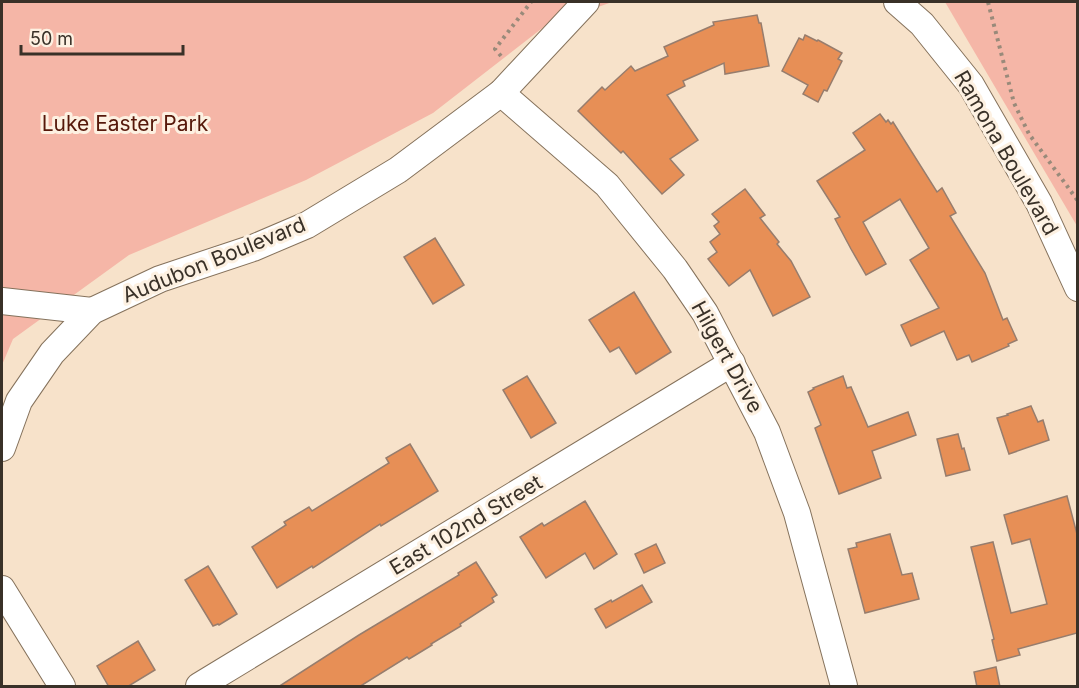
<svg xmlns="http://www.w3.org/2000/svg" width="1079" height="688" font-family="Inter,sans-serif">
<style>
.green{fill:#f5b6a7}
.building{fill:#e78f56;stroke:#977d6d;stroke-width:1.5}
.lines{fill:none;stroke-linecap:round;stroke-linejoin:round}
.minor-casing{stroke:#85725c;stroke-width:28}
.path{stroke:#998a7a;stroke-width:4;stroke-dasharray:3 4.5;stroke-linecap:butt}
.minor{stroke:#fff;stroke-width:26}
.labels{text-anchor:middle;stroke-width:6;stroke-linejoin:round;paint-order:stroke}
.park-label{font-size:21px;fill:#56180a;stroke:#fdf1e2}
.street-label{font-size:21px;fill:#393128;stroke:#fdf1e2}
</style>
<rect width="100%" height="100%" fill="#f7e2ca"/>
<!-- green -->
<g class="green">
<path d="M2,2H612L545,26L433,113L306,180L129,255L13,339L2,365Z"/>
<path d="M945,2H1077V226Z"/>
</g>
<!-- building -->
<g class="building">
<path d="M757,15L759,23H761L769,66L725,74L724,63L683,81L685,86L667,95L698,140L670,159L684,175L662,194L623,151L621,153L578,111L602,87L605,90L631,66L635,71L668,56L664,47L714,25L713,22Z"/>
<path d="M805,35L817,41L818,40L842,53L838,59L842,61L827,91L824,90L818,102L803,94L808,85L782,71L799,38L803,40Z"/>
<path d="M880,114L886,122L888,120L891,124L893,122L937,192L942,188L956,213L950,216L985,273L1003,320L1007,318L1017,340L1008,344L1009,346L972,362L969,355L957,360L944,331L911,346L901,325L939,308L910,260L929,248L900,199L863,222L886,264L866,275L851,249L835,219L840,217L817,181L865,150L853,133Z"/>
<path d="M745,189L765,215L760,218L779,242L777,244L791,261L810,297L773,316L750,270L729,286L708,259L717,252L710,242L720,234L714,226L719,222L712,214Z"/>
<path d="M435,238L464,285L433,304L404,257Z"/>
<path d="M634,292L671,352L636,374L619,347L610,352L589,320Z"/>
<path d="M527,376L556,423L531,438L503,390Z"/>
<path d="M843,376L847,388L851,387L868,427L908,412L916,435L872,451L881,478L839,494L815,428L821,425L808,392L814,389L813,388Z"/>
<path d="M1031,406L1038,422L1043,420L1049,440L1009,454L997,418L1008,415L1007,414Z"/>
<path d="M958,434L962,449L964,448L970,470L946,476L937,439Z"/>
<path d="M410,444L438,491L381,526L380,524L313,568L312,566L277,588L252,547L286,525L284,522L309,507L312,511L389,463L386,458Z"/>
<path d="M1067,496L1077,534V633L1018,649L1020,655L997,661L992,640L994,639L971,547L993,542L1011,613L1047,604L1030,539L1012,544L1004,515Z"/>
<path d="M585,501L617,554L594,569L585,553L546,578L520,537L542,523L544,526Z"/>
<path d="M890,534L902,575L912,573L919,599L865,613L848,549L857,547L856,543Z"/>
<path d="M656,544L665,563L644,573L635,554Z"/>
<path d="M476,562L497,595L492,598L494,602L460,624L461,626L431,644L432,645L414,656L409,659L407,657L359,687H278L359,635L459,575L458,573Z"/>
<path d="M208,566L237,614L219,625L218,624L213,626L185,580Z"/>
<path d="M642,585L652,602L606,628L595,609L611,600L612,602Z"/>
<path d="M138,641L155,670L127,687H109L97,666Z"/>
<path d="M996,667L1000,687H977L974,672Z"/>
</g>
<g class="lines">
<!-- minor casing -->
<g class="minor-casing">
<g id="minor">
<path d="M897,2L922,24L971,85L1039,203L1078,288"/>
<path d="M501,93L607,185L675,269L705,313L767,432L797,513L844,686"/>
<path d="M2,301L92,311"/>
<path d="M2,448L19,401L52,353L92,311L160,279L253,248L307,225L398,170L501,93L586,2"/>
<path d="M2,589L62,686"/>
<path d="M199,686L732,363"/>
</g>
</g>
<!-- path -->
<g class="path">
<path d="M988,2L1014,103L1029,134L1078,201"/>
<path d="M501,56L495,49L531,2"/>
</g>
<!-- minor -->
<use href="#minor" class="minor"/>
</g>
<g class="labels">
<!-- park labels -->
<g class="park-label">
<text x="125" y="131">Luke Easter Park</text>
</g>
<!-- street labels -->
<g class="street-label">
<text transform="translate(1006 153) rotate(60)" y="7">Ramona Boulevard</text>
<text transform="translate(214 260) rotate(-22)" y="7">Audubon Boulevard</text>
<text transform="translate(727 357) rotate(61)" y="7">Hilgert Drive</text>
<text transform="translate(466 525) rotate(-31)" y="7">East 102nd Street</text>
</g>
</g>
<!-- border -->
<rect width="1079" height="688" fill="none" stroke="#393128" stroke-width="6"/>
<!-- scale -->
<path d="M21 45v9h162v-9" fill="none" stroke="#393128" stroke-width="3"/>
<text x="30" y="45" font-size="18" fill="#393128" stroke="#fdf1e2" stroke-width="4.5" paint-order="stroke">50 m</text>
</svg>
